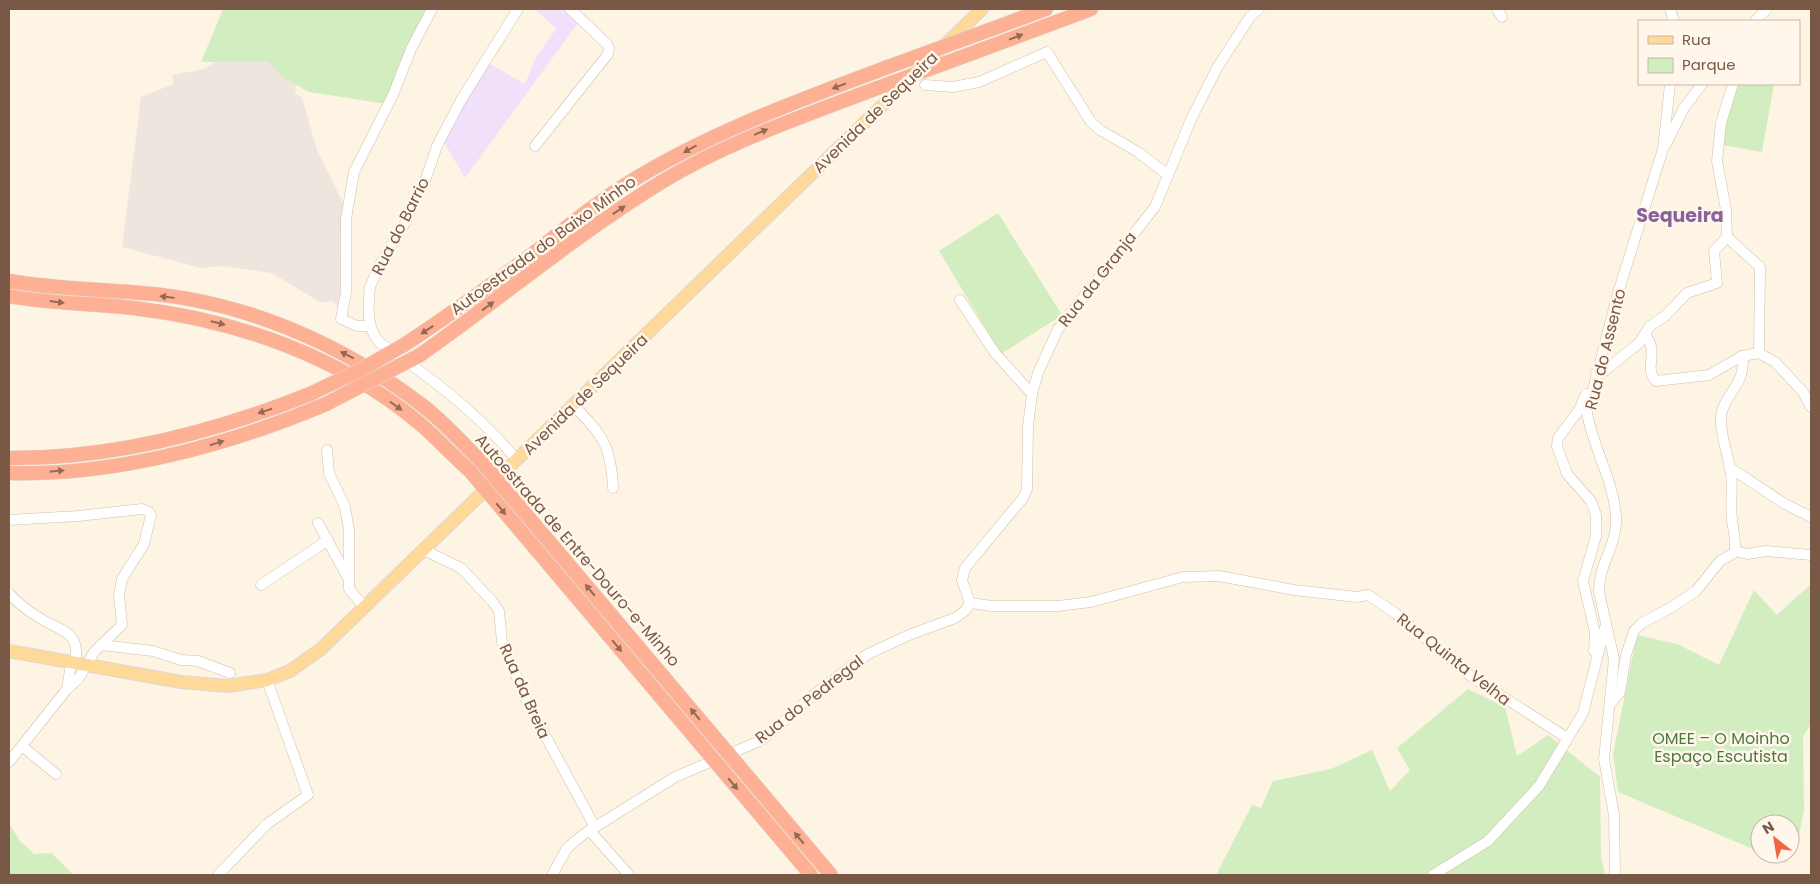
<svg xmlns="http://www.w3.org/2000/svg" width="1820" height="884" font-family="Poppins,sans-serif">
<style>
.industrial{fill:#ede5de}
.education{fill:#f1e0fa}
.green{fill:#d2edc0}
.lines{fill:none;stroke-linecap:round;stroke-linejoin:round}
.minor-casing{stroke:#d3bdab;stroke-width:11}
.major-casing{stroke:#dfd7d3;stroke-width:14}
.highway-casing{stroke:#dfd7d3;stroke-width:15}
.minor{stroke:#fff;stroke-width:10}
.major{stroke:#ffd999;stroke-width:12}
.highway{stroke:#feb094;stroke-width:14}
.highway-bridge-casing{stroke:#dfd7d3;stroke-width:15;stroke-linecap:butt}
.highway-bridge{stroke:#feb094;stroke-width:14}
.oneway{fill:#946a56}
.labels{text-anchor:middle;stroke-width:5;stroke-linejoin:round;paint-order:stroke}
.street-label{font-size:16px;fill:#795846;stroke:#fff7eb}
.park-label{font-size:16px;fill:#4d7a3b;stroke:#fff7eb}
.quarter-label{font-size:19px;font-weight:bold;fill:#89619d;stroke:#fff7eb}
</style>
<rect width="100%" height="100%" fill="#fef4e3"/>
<!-- industrial -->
<path class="industrial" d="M219,60L268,61L284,78L296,84L295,93L302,98L317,150L344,205L340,238L341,305L337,306L334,301L320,302L272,273L223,266L201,268L122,247L141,97L173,84V75L204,69Z"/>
<!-- education -->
<path class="education" d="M535,9H568L580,20L465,178L442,139L487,62L525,84L536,57L556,29Z"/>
<!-- green -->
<g class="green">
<path d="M223,9H427L387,104L309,92L284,78L268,61L201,62Z"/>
<path d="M1734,84H1774L1762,152L1722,145Z"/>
<path d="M998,213L1062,315L1001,354L939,251Z"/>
<path d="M1811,584V724L1803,736L1804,810L1798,841L1786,863L1764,854H1790V824H1760V852L1618,792L1613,754L1637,635L1677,644L1719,665L1754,590L1777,615Z"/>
<path d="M1468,689L1505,707L1517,756L1548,735L1600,777L1601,856L1605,875H1216L1252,805L1261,808L1273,781L1331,769L1372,750L1390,791L1410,770L1397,748Z"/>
<path d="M9,824L21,842L34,854L51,853L74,875H9Z"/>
</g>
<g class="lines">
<!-- minor casing -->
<g class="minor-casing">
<g id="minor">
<path d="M1497,9L1502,17"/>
<path d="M1670,9L1674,21"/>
<path d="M1755,21L1767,9"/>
<path d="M925,85L953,87L979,82L1047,52L1091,122L1100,130L1138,152L1168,175"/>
<path d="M1666,144L1684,108L1702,84"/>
<path d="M535,146L608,54L609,48L606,43L570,9"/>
<path d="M1727,237L1760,267L1759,353"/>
<path d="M960,300L995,353L1032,394"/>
<path d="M370,326H357L341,319L346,292V219L354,172L393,95L411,49L432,9"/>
<path d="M1645,335C1660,352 1643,368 1656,381L1709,375L1742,356L1759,353L1775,362L1803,392L1811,407"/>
<path d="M1596,373L1603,372L1639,343L1650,326L1665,316L1687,293L1717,283L1714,251L1727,237L1726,210L1717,161L1721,123L1733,84"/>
<path d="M1586,394L1579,410L1558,438L1557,446L1567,474L1591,501L1596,515V536L1583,581L1595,633L1594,651"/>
<path d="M573,405C603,435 611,446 613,488"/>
<path d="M327,450L329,473L345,507L349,530V589L364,607"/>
<path d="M516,459C477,412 430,377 380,343C366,328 368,307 370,287L380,264L405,223L425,181L437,146L461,100L518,9"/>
<path d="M1729,467L1785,504L1811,517"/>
<path d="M9,520L78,516L142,509L149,512L151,515L144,544L122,579L119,595L122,625L94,652L79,678L67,689L9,762"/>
<path d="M318,523L348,578"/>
<path d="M424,550L461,568L492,601L499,611L502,642L528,704L595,827"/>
<path d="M1735,551L1747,554L1766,551L1811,555"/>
<path d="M261,585L328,540"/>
<path d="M9,593C17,603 31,613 43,620C64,632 81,632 75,665"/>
<path d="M970,603L962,580L965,568L1023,498L1027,489L1028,426L1032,394L1038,373L1058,329L1155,207L1192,117L1217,68L1250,17L1259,9"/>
<path d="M970,603L992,606H1058L1091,602L1183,577L1219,576L1294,590L1357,597L1368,595L1395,613L1472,677L1567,738"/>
<path d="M101,645L153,651L181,660L198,661L230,673"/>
<path d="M67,689L71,664"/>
<path d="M1610,704L1620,692L1626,655L1634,631L1642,623L1672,607L1696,591L1720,561L1734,553C1737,542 1733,531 1732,519C1730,504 1733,488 1731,473C1728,455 1720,435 1721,416C1722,397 1748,382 1742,356"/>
<path d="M22,746L56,774"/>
<path d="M590,831L629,875"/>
<path d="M218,875L267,824L308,795L267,680"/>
<path d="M552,875L567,848L584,834L675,777L762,740L811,697L868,654L909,635L955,618L965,611L970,603"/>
<path d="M1433,875L1488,841L1539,786L1583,713L1605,627"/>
<path d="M1615,875L1614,815L1604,759L1614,659L1599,592C1598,566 1618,543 1616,517C1614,481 1593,448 1587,413L1618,293L1663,149L1670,84"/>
</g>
</g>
<!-- major casing -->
<g class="major-casing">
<path id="major" d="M9,651L181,682L228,686L267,680L290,671L321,649L982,9"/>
</g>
<!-- highway casing -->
<g class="highway-casing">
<g id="highway">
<path d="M1000,26L1046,9"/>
<path d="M970,54L1091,9"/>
<path d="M9,281C70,292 133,288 194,300C277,316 356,354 423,406C444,422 462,443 481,461"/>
<path d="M9,296C50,304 92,303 133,308C236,320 337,355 418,422C436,437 452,455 470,471"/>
<path d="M404,345C448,316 491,285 534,253C568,226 601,199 638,177C716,130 801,100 885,68"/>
<path d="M420,355C501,298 578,233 663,181C726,143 796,119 864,93"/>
<path d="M9,458C112,459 215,432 310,394"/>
<path d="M9,473C115,476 229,445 326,404"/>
</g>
</g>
<!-- minor -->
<use href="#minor" class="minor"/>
<!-- major -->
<use href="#major" class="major"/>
<!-- highway -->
<use href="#highway" class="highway"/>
<!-- highway-bridge casing -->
<g class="highway-bridge-casing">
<g id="highway-bridge">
<path d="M885,68L1000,26"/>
<path d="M864,93L970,54"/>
<path d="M310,394L360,370L404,345"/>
<path d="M326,404L420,355"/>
<path d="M481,461L831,875"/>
<path d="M470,471L811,875"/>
</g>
</g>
<!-- highway-bridge -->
<use href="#highway-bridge" class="highway-bridge"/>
</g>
<!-- one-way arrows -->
<defs><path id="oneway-solid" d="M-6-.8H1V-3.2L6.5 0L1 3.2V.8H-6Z" transform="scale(1.25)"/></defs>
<g class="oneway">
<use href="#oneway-solid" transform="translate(1016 37) rotate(-21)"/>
<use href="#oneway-solid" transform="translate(839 86) rotate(159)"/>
<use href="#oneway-solid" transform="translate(761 132) rotate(-23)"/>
<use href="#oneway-solid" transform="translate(690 149) rotate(151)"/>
<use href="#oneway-solid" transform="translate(619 210) rotate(-33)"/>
<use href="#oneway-solid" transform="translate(167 297) rotate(-173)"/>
<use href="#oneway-solid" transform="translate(57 302) rotate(7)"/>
<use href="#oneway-solid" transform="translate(488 306) rotate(-36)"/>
<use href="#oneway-solid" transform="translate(218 323) rotate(14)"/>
<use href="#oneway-solid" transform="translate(427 330) rotate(146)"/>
<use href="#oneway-solid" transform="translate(347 355) rotate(-153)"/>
<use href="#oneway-solid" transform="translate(396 406) rotate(36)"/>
<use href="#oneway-solid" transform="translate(265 411) rotate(163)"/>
<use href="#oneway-solid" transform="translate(217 443) rotate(-18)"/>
<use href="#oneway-solid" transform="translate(57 471) rotate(-6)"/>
<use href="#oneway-solid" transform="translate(501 509) rotate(50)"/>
<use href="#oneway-solid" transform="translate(590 590) rotate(-130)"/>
<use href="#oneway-solid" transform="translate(617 646) rotate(50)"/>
<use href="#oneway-solid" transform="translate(695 714) rotate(-130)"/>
<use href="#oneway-solid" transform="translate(733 784) rotate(50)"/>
<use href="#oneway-solid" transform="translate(799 838) rotate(-130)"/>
</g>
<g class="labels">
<!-- street labels -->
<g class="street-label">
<text transform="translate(875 112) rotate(-44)" y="6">Avenida de Sequeira</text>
<text transform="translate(400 226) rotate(-63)" y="6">Rua do Barrio</text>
<text transform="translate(543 245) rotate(-36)" y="6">Autoestrada do Baixo Minho</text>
<text transform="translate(1097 279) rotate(-52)" y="6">Rua da Granja</text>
<text transform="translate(1605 349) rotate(-76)" y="6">Rua do Assento</text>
<text transform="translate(585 394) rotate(-44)" y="6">Avenida de Sequeira</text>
<text transform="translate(578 550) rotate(49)" y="6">Autoestrada de Entre-Douro-e-Minho</text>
<text transform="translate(1454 659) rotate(38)" y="6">Rua Quinta Velha</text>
<text transform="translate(525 691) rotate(66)" y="6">Rua da Breia</text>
<text transform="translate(809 699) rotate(-38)" y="6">Rua do Pedregal</text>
</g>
<!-- park labels -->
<g class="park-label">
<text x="1721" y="744">OMEE – O Moinho<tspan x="1721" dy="18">Espaço Escutista</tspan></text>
</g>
<!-- quarter labels -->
<g class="quarter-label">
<text x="1680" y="222">Sequeira</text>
</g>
</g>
<!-- border -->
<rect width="1820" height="884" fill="none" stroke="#795846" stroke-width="20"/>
<!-- legend -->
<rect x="1638" y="20" width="162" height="65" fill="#fff7eb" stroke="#c9b7a9"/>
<rect x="1648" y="36" width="25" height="8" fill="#ffd999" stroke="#c9b7a9"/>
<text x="1682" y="45" font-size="15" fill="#795846">Rua</text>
<rect x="1648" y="58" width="25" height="15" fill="#d2edc0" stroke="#c9b7a9"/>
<text x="1682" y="70" font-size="15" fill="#795846">Parque</text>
<!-- north arrow -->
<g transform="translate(1775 839) rotate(329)"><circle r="24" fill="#fff7eb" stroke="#c9b7a9"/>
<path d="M0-4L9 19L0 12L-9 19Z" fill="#f2663e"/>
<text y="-8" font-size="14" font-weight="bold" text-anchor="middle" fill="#795846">N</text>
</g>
</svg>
